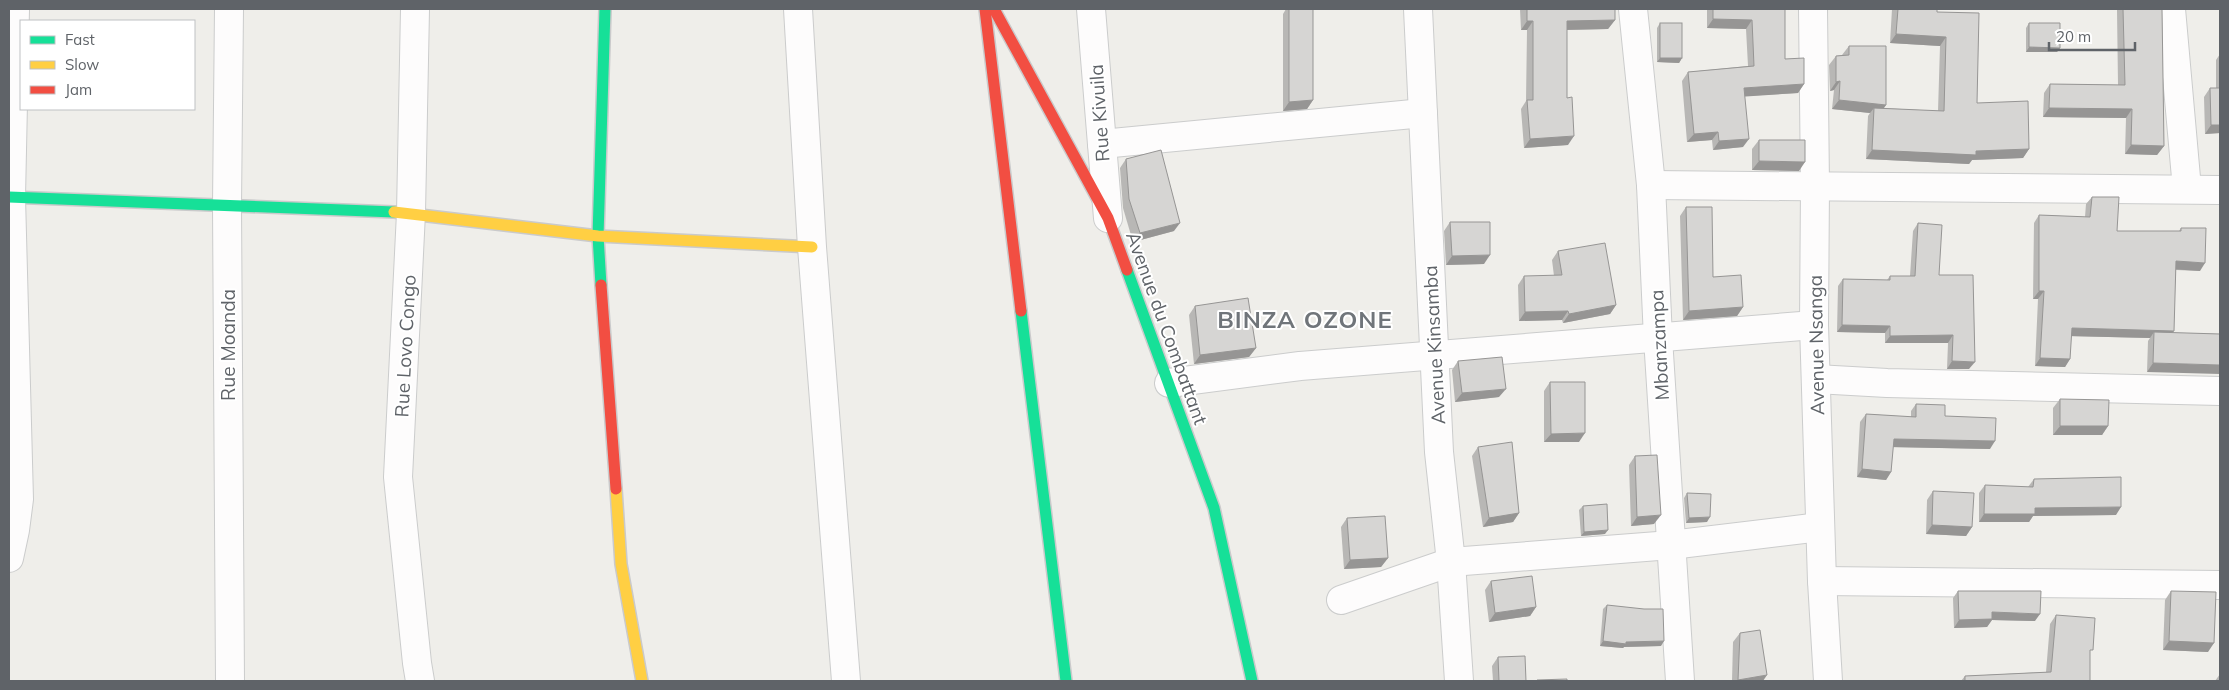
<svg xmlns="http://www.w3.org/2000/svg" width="2229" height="690" font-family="Mulish,sans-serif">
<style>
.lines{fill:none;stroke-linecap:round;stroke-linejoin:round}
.street-casing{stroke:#cbcccc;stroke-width:30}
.fast-casing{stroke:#cacacb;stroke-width:14}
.slow-casing{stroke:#cacacb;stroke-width:14}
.jam-casing{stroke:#cacacb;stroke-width:14}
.street{stroke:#fdfcfc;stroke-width:28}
.fast{stroke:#16e098;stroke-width:11}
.slow{stroke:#ffcf43;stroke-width:11}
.jam{stroke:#f24e42;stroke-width:11}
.wall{fill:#b8b7b5}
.shaded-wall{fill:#969594}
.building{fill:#d6d5d3;stroke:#969594}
.labels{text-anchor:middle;stroke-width:4;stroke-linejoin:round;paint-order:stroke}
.street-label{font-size:19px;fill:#5f6368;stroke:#fff}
.district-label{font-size:24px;font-weight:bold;letter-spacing:1px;fill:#70757a;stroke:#fff}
</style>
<rect width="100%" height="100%" fill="#efeeea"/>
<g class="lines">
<!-- street casing -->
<g class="street-casing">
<g id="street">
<path d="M229,9L227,205L230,681"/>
<path d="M415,9L411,213L398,477L417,663L420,681"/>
<path d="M798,9L812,247L846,681"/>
<path d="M1091,9L1108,218"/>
<path d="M1418,9L1439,452L1451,562L1459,681"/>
<path d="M1633,9L1651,185L1658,338L1680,681"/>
<path d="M1813,9L1815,186L1814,325L1822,581L1828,681"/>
<path d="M2171,9L2187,189"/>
<path d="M1102,144L1423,113"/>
<path d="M1651,185L2220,190"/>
<path d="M1816,379L1887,383L2220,391"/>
<path d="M1169,383L1300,366L1814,325"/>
<path d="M9,558L15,530L19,499L11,197L15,9"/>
<path d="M1822,581L2220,585"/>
<path d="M1341,600L1451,562L1671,545L1820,527"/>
</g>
</g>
<!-- fast casing -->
<g class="fast-casing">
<g id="fast">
<path d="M9,197L394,212"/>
<path d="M1127,270L1214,508L1252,681"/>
<path d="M601,285L598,236L605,9"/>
<path d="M1021,311L1066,681"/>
</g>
</g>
<!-- slow casing -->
<g class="slow-casing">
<g id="slow">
<path d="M394,212L598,236L812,247"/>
<path d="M616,489L621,564L642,681"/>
</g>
</g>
<!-- jam casing -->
<g class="jam-casing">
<g id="jam">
<path d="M985,9L1021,311"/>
<path d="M994,9L1108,218L1127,270"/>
<path d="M601,285L616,489"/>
</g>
</g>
<!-- street -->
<use href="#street" class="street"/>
<!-- fast -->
<use href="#fast" class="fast"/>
<!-- slow -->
<use href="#slow" class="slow"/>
<!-- jam -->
<use href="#jam" class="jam"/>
</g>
<!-- wall -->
<g class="wall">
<path d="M1286,9H1313V100L1307,109L1283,111V14Z"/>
<path d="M1520,9H1615V20L1608,29L1567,30V98L1568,145L1524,148L1521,109L1526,101L1527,30H1521Z"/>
<path d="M1707,9H1785V59L1804,84L1798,93L1745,96L1743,147L1713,150L1712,140L1687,142L1682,81L1688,72L1748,66L1746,29L1707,28Z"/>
<path d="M1892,9H1937V12L1977,103L2029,149L2023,158L1972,160L1969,164L1866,159L1868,116L1870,113L1832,109L1834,90L1830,91L1829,65L1836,56L1842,55L1849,46L1886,105L1883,108L1938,111L1940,46L1890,43Z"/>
<path d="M2117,9H2162L2164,146L2157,155L2125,154L2126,118L2043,117L2044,93L2050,84L2118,85L2117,10Z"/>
<path d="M1660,23L1682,58L1679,63L1657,62V28Z"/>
<path d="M2029,23L2060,48L2057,52H2026V28Z"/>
<path d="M2220,54V133L2205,134L2204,97L2210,88H2216V60Z"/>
<path d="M1759,140L1799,171L1752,170V149Z"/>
<path d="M1126,159L1174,231L1133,242L1123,208L1120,168Z"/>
<path d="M2092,197L2117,231H2179L2181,228L2200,271L2176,270L2172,333L2220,334L2147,372L2148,341L2150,338L2071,336L2070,359L2065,367L2035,366L2038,299H2033L2034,223L2039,215L2085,217L2086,204Z"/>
<path d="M1686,207L1713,277L1743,307L1737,316L1683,320L1680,216Z"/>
<path d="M1450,222L1484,264L1446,265L1444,231Z"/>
<path d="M1918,223L1939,275L1969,369H1947L1948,343H1885V333L1837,332L1838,286L1843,279L1887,280L1890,276H1910L1913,231Z"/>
<path d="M1558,251L1616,305L1610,314L1563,323L1562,320L1519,321L1518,285L1524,276H1554L1552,260Z"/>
<path d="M1195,306L1256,348L1249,357L1194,364L1189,315Z"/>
<path d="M1458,361L1499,397L1455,402L1452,370Z"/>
<path d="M1550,382L1579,442H1544V391Z"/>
<path d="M2060,399L2108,426L2102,435H2053V408Z"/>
<path d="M1916,404L1945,416L1990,449L1893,447L1891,472L1886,480L1857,477L1860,422L1866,414L1911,417V411Z"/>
<path d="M1478,447L1519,513L1513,522L1483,527L1472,456Z"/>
<path d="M1635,456L1654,524L1631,526L1629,465Z"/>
<path d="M2034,479L2116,515L2033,516L2029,522H1979V493L1985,485L2028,487Z"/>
<path d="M1933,491L1972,527L1966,536L1926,534L1927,500Z"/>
<path d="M1687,493L1707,522L1686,523L1684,498Z"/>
<path d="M1583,506L1605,534L1581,536L1579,510Z"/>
<path d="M1347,518L1388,558L1381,567L1344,569L1341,527Z"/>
<path d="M1491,581L1536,607L1530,616L1489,622L1485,590Z"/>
<path d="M1958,591L2035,621L1992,620L1987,627L1954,628L1953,598Z"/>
<path d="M2171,591L2208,652L2163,650L2165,600Z"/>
<path d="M1607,605L1661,646L1624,647L1623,648L1600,646L1603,609Z"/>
<path d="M2056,615L2090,653V681H1961L1965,676L2046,672L2050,624Z"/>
<path d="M1740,633L1763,681H1732L1733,642Z"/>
<path d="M1498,657L1526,681H1493L1492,666Z"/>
<path d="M2220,674V681H2215Z"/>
</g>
<!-- shaded-wall -->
<g class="shaded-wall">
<path d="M1713,19L1752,20L1746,29L1707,28Z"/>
<path d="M1615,20L1608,29L1561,30L1567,21Z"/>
<path d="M1527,21H1533L1527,30H1521Z"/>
<path d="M1896,34L1946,37L1940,46L1890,43Z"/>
<path d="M2029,47L2060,48L2057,52H2026Z"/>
<path d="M1660,58H1682L1679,63L1657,62Z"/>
<path d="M1840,81L1834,90L1830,91L1836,82Z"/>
<path d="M1804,84L1798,93L1738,97L1744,88Z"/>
<path d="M1313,100L1307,109L1283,111L1289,102Z"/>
<path d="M1839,100L1886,105L1880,114L1874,108L1870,113L1832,109Z"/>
<path d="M2049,108L2132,109L2126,118L2043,117Z"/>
<path d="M2211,125H2220V133L2205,134Z"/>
<path d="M1718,132L1712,140L1687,142L1694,134Z"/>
<path d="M1574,136L1568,145L1524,148L1530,139Z"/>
<path d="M1749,139L1743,147L1713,150L1719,141Z"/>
<path d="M2131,145L2164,146L2157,155L2125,154Z"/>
<path d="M2029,149L2023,158L1972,160L1969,164L1866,159L1872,150L1976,151Z"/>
<path d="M1759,161L1805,162L1799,171L1752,170Z"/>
<path d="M1180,223L1174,231L1133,242L1140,233Z"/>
<path d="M1490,255L1484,264L1446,265L1452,256Z"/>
<path d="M2176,261L2205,263L2200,271L2170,269Z"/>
<path d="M2039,291H2044L2038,299H2033Z"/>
<path d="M1616,305L1610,314L1563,323L1569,314Z"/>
<path d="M1743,307L1737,316L1683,320L1689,311Z"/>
<path d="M1568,311L1562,320L1519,321L1525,312Z"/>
<path d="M1842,325L1890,326L1885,333L1837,332Z"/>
<path d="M2072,328L2174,331L2168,339L2154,332L2150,338L2066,336Z"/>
<path d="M1953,335L1948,343H1885L1890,336Z"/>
<path d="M1256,348L1249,357L1194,364L1200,355Z"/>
<path d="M2040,358L2070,359L2065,367L2035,366Z"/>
<path d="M1952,361L1975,362L1969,369H1947Z"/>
<path d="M2153,363L2220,365V374L2147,372Z"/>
<path d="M1506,389L1499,397L1455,402L1462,393Z"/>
<path d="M2060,426H2108L2102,435H2053Z"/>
<path d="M1585,433L1579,442H1544L1551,434Z"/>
<path d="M1894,439L1995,441L1990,449L1888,447Z"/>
<path d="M1862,469L1891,472L1886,480L1857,477Z"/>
<path d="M2121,507L2116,515L2033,516L2029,522H1979L1984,514L2035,508Z"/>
<path d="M1519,513L1513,522L1483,527L1489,518Z"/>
<path d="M1661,515L1654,524L1631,526L1637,517Z"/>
<path d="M1710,517L1707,522L1686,523L1689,518Z"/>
<path d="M1932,525L1972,527L1966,536L1926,534Z"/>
<path d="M1608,530L1605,534L1581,536L1584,532Z"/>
<path d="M1388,558L1381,567L1344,569L1350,560Z"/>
<path d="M1536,607L1530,616L1489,622L1495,613Z"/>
<path d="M1992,612L2040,614L2035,621L1992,620L1987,627L1954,628L1959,620Z"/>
<path d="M1603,641L1626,642L1664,641L1661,646L1624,647L1623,648L1600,646Z"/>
<path d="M2169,641L2214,643L2208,652L2163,650Z"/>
<path d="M1767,675L1763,681H1737L1738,680Z"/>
</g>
<!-- building -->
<g class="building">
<path d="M1289,9H1313V100L1289,102Z"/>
<path d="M1527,9H1615V20L1567,21V98L1572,97L1574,136L1530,139L1527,100H1533V21H1527Z"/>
<path d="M1713,9H1785V59L1804,58V84L1744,88L1749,139L1719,141L1718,132L1694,134L1688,72L1754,66L1752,20L1713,19Z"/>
<path d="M1898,9H1937V12L1979,13L1977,103L2028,101L2029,149L1976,151V155L1872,150L1874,108L1944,111L1946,37L1896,34Z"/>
<path d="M2123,9H2162L2164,146L2131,145L2132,109L2049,108L2050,84L2125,85Z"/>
<rect x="1660" y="23" width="22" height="35"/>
<path d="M2029,23H2060V48L2029,47Z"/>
<path d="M1849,46H1886V105L1839,100L1840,81L1836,82V56L1849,55Z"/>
<path d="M2210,88H2220V125H2211Z"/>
<path d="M1759,140H1805V162L1759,161Z"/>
<path d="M1161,150L1180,223L1140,233L1129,199L1126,159Z"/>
<path d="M2092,197H2119L2117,231H2181V228H2206L2205,263L2176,261L2174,331L2072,328L2070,359L2040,358L2044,291H2039V215L2090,217Z"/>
<path d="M1686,207H1712L1713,277L1741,275L1743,307L1689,311Z"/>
<path d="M1450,222H1490V255L1452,256Z"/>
<path d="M1918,223L1942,225L1939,275H1973L1975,362L1952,361L1953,335L1890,336V326L1842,325L1843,279L1890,280V276H1915Z"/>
<path d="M1605,243L1616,305L1569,314L1568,311L1525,312L1524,276L1562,275L1558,251Z"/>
<path d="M1248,298L1256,348L1200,355L1195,306Z"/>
<path d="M2154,332L2220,334V365L2153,363Z"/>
<path d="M1502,357L1506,389L1462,393L1458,361Z"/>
<path d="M1550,382H1585V433L1551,434Z"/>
<path d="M2060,399L2109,400L2108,426H2060Z"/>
<path d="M1916,404L1945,405V416L1996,418L1995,441L1894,439L1891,472L1862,469L1866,414L1916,417Z"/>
<path d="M1512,442L1519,513L1489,518L1478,447Z"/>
<path d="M1657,455L1661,515L1637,517L1635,456Z"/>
<path d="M2121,477V507L2035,508V514H1984L1985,485L2033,487L2034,479Z"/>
<path d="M1933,491L1974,493L1972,527L1932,525Z"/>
<path d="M1687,493L1711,494L1710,517L1689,518Z"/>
<path d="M1607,504L1608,530L1584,532L1583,506Z"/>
<path d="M1385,516L1388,558L1350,560L1347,518Z"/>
<path d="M1532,576L1536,607L1495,613L1491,581Z"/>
<path d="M1958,591H2041L2040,614L1992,612V619L1959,620Z"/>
<path d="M2171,591L2216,592L2214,643L2169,641Z"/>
<path d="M1607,605L1644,609H1663L1664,641L1626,642V644L1603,641Z"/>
<path d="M2056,615L2095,618L2093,650H2090V681H1965V676L2051,672Z"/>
<path d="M1760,630L1767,675L1738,680L1740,633Z"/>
<path d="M1525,656L1526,681H1499L1498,657Z"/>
<path d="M1567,679V681H1537V680Z"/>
</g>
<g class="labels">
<!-- street labels -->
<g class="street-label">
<text transform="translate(1099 113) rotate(-94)" y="7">Rue Kivuila</text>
<text transform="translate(1167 328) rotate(70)" y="7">Avenue du Combattant</text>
<text transform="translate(228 345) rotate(-90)" y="7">Rue Moanda</text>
<text transform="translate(1434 345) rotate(-93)" y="7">Avenue Kinsamba</text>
<text transform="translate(1659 345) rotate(-93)" y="7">Mbanzampa</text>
<text transform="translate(1816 345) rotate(-91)" y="7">Avenue Nsanga</text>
<text transform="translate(405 346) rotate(-87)" y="7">Rue Lovo Congo</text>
</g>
<!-- district labels -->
<g class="district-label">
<text x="1305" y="328">BINZA OZONE</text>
</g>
</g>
<!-- border -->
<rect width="2229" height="690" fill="none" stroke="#5f6368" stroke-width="20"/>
<!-- legend -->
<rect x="20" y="20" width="175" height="90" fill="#ffffff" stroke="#bfc1c3"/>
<rect x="30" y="36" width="25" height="8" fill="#16e098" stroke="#bfc1c3"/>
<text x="65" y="45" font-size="15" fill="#5f6368">Fast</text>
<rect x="30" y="61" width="25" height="8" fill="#ffcf43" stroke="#bfc1c3"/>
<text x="65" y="70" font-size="15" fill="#5f6368">Slow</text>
<rect x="30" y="86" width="25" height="8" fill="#f24e42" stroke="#bfc1c3"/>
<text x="65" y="95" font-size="15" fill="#5f6368">Jam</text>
<!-- scale -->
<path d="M2049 42v8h86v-8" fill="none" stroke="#5f6368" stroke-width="2.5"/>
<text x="2056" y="42" font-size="15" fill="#5f6368" stroke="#ffffff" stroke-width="4" paint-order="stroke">20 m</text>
</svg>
